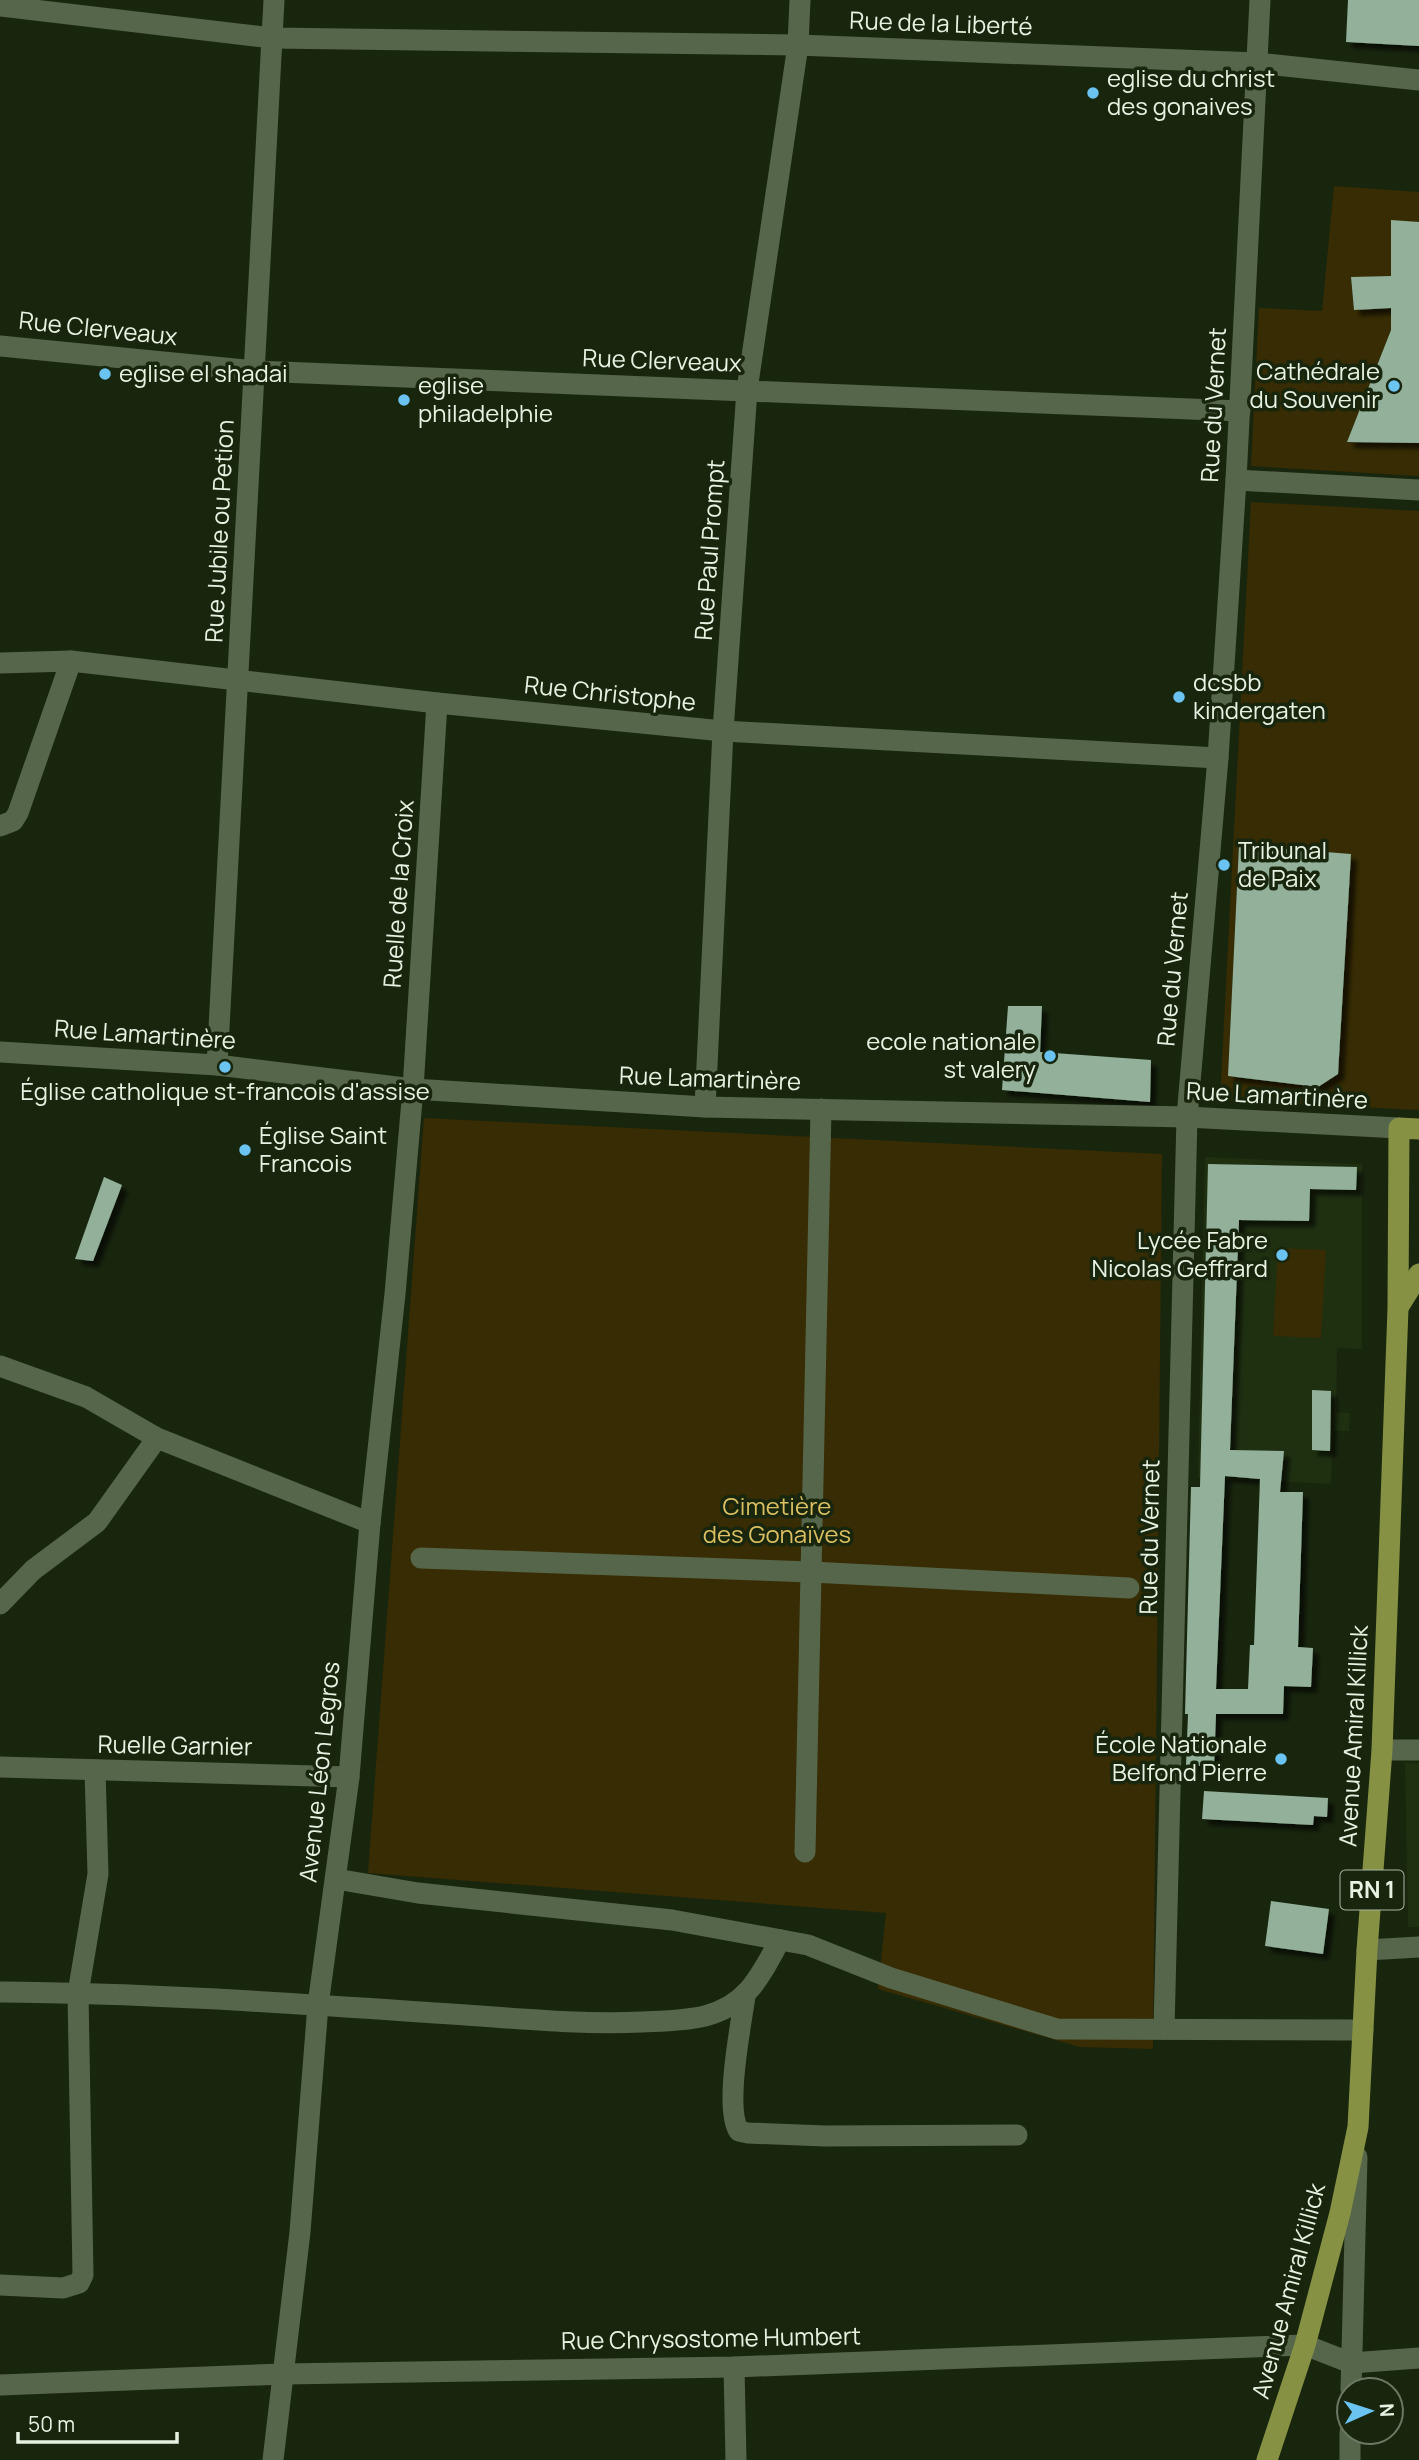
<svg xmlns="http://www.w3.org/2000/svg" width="1419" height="2460" font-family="Manrope,sans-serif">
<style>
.built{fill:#1f3011}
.green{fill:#372c03;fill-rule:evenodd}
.building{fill:#92b09a;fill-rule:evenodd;filter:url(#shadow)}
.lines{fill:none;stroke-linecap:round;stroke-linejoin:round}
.minor{stroke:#56664b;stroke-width:21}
.major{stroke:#869143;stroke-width:21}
.poi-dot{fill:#6ac3f1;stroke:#19260e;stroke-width:2.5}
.labels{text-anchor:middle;stroke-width:7;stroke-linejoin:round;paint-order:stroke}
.shield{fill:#19260e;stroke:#aab5a2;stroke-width:2}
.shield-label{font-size:23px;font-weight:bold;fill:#e8f2e2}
.street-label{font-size:24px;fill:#e8f2e2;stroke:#19260e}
.poi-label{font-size:24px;fill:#e8f2e2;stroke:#19260e;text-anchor:start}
.park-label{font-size:24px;fill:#dbbf61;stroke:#19260e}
</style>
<defs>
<filter id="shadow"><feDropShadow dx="6" dy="6" stdDeviation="2" flood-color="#0009"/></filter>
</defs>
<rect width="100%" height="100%" fill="#19260e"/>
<!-- built -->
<g class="built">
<path d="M1205,1157L1362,1164V1349L1337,1348L1336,1412L1350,1413L1349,1431H1333L1331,1484L1198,1478Z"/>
<path d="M1405,1763H1419V1927H1408Z"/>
</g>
<!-- green -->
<g class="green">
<path d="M1334,186L1419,192V222L1392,221L1391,276L1351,278L1354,309L1391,308V330L1347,442L1419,443V476L1251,466L1259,308L1322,311Z"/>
<path d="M1251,502L1419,511V1110L1220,1100ZM1239,845L1351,854L1338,1074L1318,1087L1228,1076Z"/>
<path d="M424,1118L1162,1154L1153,2049L1080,2047L878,1989L886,1913L368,1873Z"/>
<path d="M1278,1248L1326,1250L1321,1338L1273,1336Z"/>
</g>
<!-- building -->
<g class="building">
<path d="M1348,0H1419V46L1346,42Z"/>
<path d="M1391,220L1419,222V443L1347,442L1391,330V308L1354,310L1351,277L1391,276Z"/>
<path d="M1239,845L1351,854L1338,1074L1318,1087L1228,1076Z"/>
<path d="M1008,1006H1042L1040,1052L1151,1060L1150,1102L1002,1090Z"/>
<path d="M1208,1164L1357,1167L1356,1190L1310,1189L1309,1221L1239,1220L1230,1450L1284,1451L1280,1492H1303L1298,1647L1313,1648L1311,1687L1284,1686L1283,1714H1216L1214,1767L1186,1765L1188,1714H1185L1191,1487H1200ZM1225,1476L1260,1479L1254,1645H1250L1248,1689H1216Z"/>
<path d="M104,1177L122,1185L93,1261L75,1259Z"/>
<path d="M1312,1390L1331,1391L1330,1451L1312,1450Z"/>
<path d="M1204,1791L1328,1798L1327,1817L1314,1816L1313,1825L1202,1819Z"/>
<path d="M1271,1901L1329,1909L1323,1954L1265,1946Z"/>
</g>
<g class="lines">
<!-- minor -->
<g class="minor">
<path d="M0,6L272,38L798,45L1257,63L1419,80"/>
<path d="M0,346L256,371L1240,411"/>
<path d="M1236,480L1419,490"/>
<path d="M0,663L71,661L437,703L723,731L1218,758"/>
<path d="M0,826L13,821L18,813L71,661"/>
<path d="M0,1052L217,1065L413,1089L705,1107L1187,1117L1399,1128"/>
<path d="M217,1065L274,0"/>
<path d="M705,1107L723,731L747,390L798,45L800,0"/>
<path d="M0,1366L86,1397L157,1438L370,1523"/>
<path d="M421,1558L811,1572L1129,1588"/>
<path d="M0,1604L33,1570L97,1522L157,1438"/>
<path d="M1382,1750H1419"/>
<path d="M0,1767L349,1777"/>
<path d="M805,1852L821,1109"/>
<path d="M336,1879L418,1893L672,1920L808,1945L891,1978L1057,2029L1363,2030"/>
<path d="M1367,1950L1419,1947"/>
<path d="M0,1992C150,1993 301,2004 451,2014C514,2018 578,2025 642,2022C663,2021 684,2021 705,2016C748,2005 760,1976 780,1940"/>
<path d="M745,1996C741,2025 724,2109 739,2131L748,2133L825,2136L1017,2135"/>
<path d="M1164,2029L1187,1117L1218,758L1236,480L1260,0"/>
<path d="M0,2285L63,2288L79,2283L83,2275L78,1993L98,1874L95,1770"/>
<path d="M734,2367L736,2460"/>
<path d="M0,2385L283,2374L734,2367L1305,2345L1351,2363L1419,2358"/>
<path d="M1351,2390L1357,2157"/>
<path d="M273,2460L300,2232L318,2005L349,1777L370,1523L395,1294L413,1089L437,703"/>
<path d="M1350,2460V2432"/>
</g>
<!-- major -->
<g class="major">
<path d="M1399,1306L1419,1274"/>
<path d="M1267,2460L1305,2345L1340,2213L1358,2127L1367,1950L1382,1750L1398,1308L1399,1128L1419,1129"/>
</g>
</g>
<!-- markers -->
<g class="poi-dot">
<circle cx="1093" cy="93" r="7"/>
<circle cx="105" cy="374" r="7"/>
<circle cx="1394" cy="386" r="7"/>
<circle cx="404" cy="400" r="7"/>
<circle cx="1179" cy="697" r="7"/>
<circle cx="1224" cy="865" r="7"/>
<circle cx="1050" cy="1056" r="7"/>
<circle cx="225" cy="1067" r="7"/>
<circle cx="245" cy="1150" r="7"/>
<circle cx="1282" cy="1255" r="7"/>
<circle cx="1281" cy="1759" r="7"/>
</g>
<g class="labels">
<!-- shield labels -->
<rect class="shield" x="1340.5" y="1870.5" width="63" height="39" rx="5"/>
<g class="shield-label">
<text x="1372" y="1898">RN 1</text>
</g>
<!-- street labels -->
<g class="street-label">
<text transform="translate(941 24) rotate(2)" y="8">Rue de la Liberté</text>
<text transform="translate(98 329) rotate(6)" y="8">Rue Clerveaux</text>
<text transform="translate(662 361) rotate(2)" y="8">Rue Clerveaux</text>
<text transform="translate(1214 405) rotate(-87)" y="8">Rue du Vernet</text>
<text transform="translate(220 531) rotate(-87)" y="8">Rue Jubile ou Petion</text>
<text transform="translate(710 550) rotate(-86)" y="8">Rue Paul Prompt</text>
<text transform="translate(610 694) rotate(6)" y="8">Rue Christophe</text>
<text transform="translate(399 894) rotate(-86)" y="8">Ruelle de la Croix</text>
<text transform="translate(1173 969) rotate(-85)" y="8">Rue du Vernet</text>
<text transform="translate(145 1035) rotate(4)" y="8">Rue Lamartinère</text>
<text transform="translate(710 1079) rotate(2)" y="8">Rue Lamartinère</text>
<text transform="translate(1277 1096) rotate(3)" y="8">Rue Lamartinère</text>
<text transform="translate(1150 1537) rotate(-89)" y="8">Rue du Vernet</text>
<text transform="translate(1354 1736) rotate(-87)" y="8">Avenue Amiral Killick</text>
<text transform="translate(175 1746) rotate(1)" y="8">Ruelle Garnier</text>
<text transform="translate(320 1772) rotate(-84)" y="8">Avenue Léon Legros</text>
<text transform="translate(1289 2291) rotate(-75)" y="8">Avenue Amiral Killick</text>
<text transform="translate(711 2339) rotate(-1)" y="8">Rue Chrysostome Humbert</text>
</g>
<!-- poi labels -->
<g class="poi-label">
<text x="1107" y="87">eglise du christ<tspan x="1107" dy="28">des gonaives</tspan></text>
<text x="1380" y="380" text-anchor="end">Cathédrale<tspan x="1380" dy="28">du Souvenir</tspan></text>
<text x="119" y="382">eglise el shadai</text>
<text x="418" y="394">eglise<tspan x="418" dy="28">philadelphie</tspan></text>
<text x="1193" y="691">dcsbb<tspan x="1193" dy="28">kindergaten</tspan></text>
<text x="1238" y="859">Tribunal<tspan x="1238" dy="28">de Paix</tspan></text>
<text x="1036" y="1050" text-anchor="end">ecole nationale<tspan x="1036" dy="28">st valery</tspan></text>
<text x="225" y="1100" text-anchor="middle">Église catholique st-francois d'assise</text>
<text x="259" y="1144">Église Saint<tspan x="259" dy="28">Francois</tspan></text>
<text x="1268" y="1249" text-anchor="end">Lycée Fabre<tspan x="1268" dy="28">Nicolas Geffrard</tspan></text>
<text x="1267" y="1753" text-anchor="end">École Nationale<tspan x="1267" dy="28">Belfond Pierre</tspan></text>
</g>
<!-- park labels -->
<g class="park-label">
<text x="777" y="1515">Cimetière<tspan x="777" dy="28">des Gonaïves</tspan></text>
</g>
</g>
<!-- north arrow -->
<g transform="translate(1370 2411) rotate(87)"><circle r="33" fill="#19260e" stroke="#6c7863" stroke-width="2"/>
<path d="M0-5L12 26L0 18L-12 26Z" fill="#6ac3f1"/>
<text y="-10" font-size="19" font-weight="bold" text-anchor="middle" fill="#e8f2e2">N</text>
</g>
<!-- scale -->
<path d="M18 2432v10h159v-10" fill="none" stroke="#e8f2e2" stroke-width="3.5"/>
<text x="28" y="2432" font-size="21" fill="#e8f2e2" stroke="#19260e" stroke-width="5" paint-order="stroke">50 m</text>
</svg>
